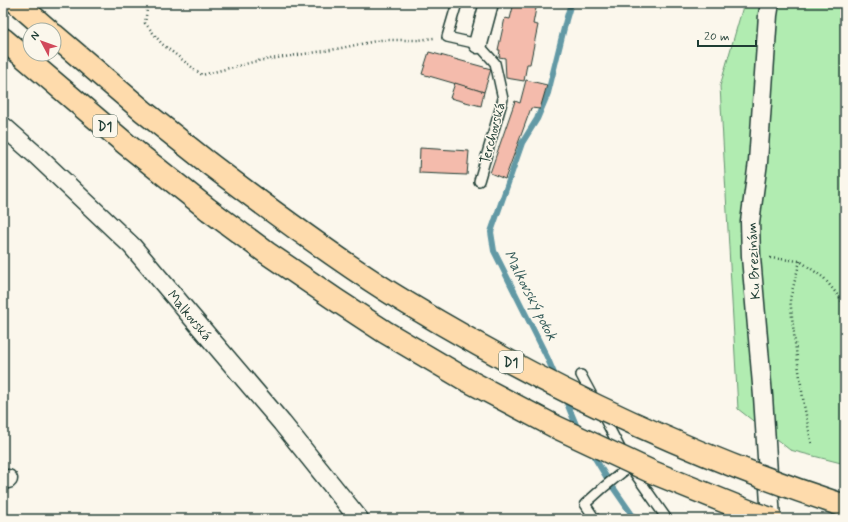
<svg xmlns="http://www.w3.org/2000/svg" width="848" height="522" font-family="Mynerve,sans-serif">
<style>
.green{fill:#b1ecb1;stroke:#689472}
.pier{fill:#fbf7ec}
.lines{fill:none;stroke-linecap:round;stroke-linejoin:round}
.stream{stroke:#6299a5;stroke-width:6}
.building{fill:#f4bbac;stroke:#1f3d34}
.lane-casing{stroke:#1f3d34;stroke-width:12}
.street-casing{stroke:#1f3d34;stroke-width:21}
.highway-casing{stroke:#1f3d34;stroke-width:25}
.path{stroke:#1f3d34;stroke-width:2.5;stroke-dasharray:1 3;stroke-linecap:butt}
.lane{stroke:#fbf7ec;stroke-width:9}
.street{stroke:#fbf7ec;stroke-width:18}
.highway{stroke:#fedbac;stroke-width:22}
.highway-bridge-casing{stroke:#1f3d34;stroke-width:25;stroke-linecap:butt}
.highway-bridge{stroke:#fedbac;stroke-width:22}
.labels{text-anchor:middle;stroke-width:3;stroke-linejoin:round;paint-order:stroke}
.shield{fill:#fbf7ec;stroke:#61756b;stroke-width:1}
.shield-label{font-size:13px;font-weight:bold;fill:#1f3d34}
.street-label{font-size:14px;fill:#1f3d34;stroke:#fbf7ec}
.water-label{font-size:15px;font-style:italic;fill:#355c5a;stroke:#fbf7ec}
</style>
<rect width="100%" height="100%" fill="#fbf7ec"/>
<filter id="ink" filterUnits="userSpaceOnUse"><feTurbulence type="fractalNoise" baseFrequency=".025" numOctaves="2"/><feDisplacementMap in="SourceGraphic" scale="8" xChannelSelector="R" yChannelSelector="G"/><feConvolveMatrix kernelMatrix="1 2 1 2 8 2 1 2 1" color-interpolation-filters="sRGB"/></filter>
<g filter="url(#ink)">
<!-- green -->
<path class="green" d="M744,3H845V464L790,450L738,409L720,86Z"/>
<!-- pier -->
<path class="pier" d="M692,499L734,515L735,519H701L683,512L686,505Z"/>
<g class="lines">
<!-- stream -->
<g class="stream">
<path d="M556,378L547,357L494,251L491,232L522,143L537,119L548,93L566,20L571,3"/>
<path d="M564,396L579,432"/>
<path d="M590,450L610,483L635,519"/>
</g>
</g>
<!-- building -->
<g class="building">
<path d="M514,3H537L533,24L538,25L530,64H527L524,81L506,78L505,58L499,57L500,50H498L505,18L510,19Z"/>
<path d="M429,52L491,69L484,92L422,74Z"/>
<path d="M526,80L547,85L540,109L531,108L505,179L490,173L515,101L520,103Z"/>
<path d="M455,83L484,92L481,106L450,98Z"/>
<path d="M420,148L469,151L467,175L419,173Z"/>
</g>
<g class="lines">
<!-- lane casing -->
<g class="lane-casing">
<g id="lane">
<path d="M457,3L447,37L478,44L495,63L503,99L479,181"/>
<path d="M581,375L595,401"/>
<path d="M601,412L623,454"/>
<path d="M631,468L667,519"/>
<path d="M595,519L585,504L604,487L630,466"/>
</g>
</g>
<!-- street casing -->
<g class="street-casing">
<g id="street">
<path d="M770,3L768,15L758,162L750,222L751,257L763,396L771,519"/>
<path d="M478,44L489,3"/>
<path d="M3,126L37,156L132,246L190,315L282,423L359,519"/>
<path d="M3,480L8,479"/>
</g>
</g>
<!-- highway casing -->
<g class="highway-casing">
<g id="highway">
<path d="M17,3L48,30"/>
<path d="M54,35L143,111L207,162"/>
<path d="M3,39L126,144L209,210"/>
</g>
</g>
<!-- path -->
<g class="path">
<path d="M148,3L145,23L162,44L202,75L257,61L331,50L381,40H418L434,38"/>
<path d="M770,258L800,261L824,278L840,298L845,307"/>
<path d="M800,261L790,299L795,343L804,405L812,446"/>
</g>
<!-- lane -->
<use href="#lane" class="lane"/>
<!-- street -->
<use href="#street" class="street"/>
<!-- highway -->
<use href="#highway" class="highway"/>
<!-- highway-bridge casing -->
<g class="highway-bridge-casing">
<g id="highway-bridge">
<path d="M207,162C266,207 326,252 389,292C405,302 422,312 439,322C567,397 704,460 845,506"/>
<path d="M209,210L267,253L336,300L385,332L463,378L556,427L652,472L753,513L771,519"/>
</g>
</g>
<!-- highway-bridge -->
<use href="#highway-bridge" class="highway-bridge"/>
</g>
</g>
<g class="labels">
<!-- shield labels -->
<g class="shield">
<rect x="93" y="115" width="24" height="22" rx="3"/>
<rect x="499" y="351" width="24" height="22" rx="3"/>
</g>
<g class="shield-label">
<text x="105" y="131">D1</text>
<text x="511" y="367">D1</text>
</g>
<!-- street labels -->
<g class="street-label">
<text transform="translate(492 133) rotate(-75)" y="5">Terchovská</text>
<text transform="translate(753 261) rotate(-93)" y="5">Ku Brezinám</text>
<text transform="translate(190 315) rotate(50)" y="5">Malkovská</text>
</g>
<!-- water labels -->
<g class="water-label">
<text transform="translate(531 295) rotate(63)" y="5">Malkovský potok</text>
</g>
</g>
<!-- margin -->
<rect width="848" height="522" fill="none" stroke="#fbf7ec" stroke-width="16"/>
<rect x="8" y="8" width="832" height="506" fill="none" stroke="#1f3d34" stroke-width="1.5" filter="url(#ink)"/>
<!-- north arrow -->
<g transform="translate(42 42) rotate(311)"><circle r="19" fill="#fbf7ec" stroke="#a3ada2"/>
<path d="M0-3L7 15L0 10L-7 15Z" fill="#d1495b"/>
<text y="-6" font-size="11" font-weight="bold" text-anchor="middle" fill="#1f3d34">N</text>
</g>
<!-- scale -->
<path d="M698 40v6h58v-6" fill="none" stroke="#1f3d34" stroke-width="2"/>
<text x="704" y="40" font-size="12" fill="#1f3d34" stroke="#fbf7ec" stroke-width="3" paint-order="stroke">20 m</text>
</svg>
